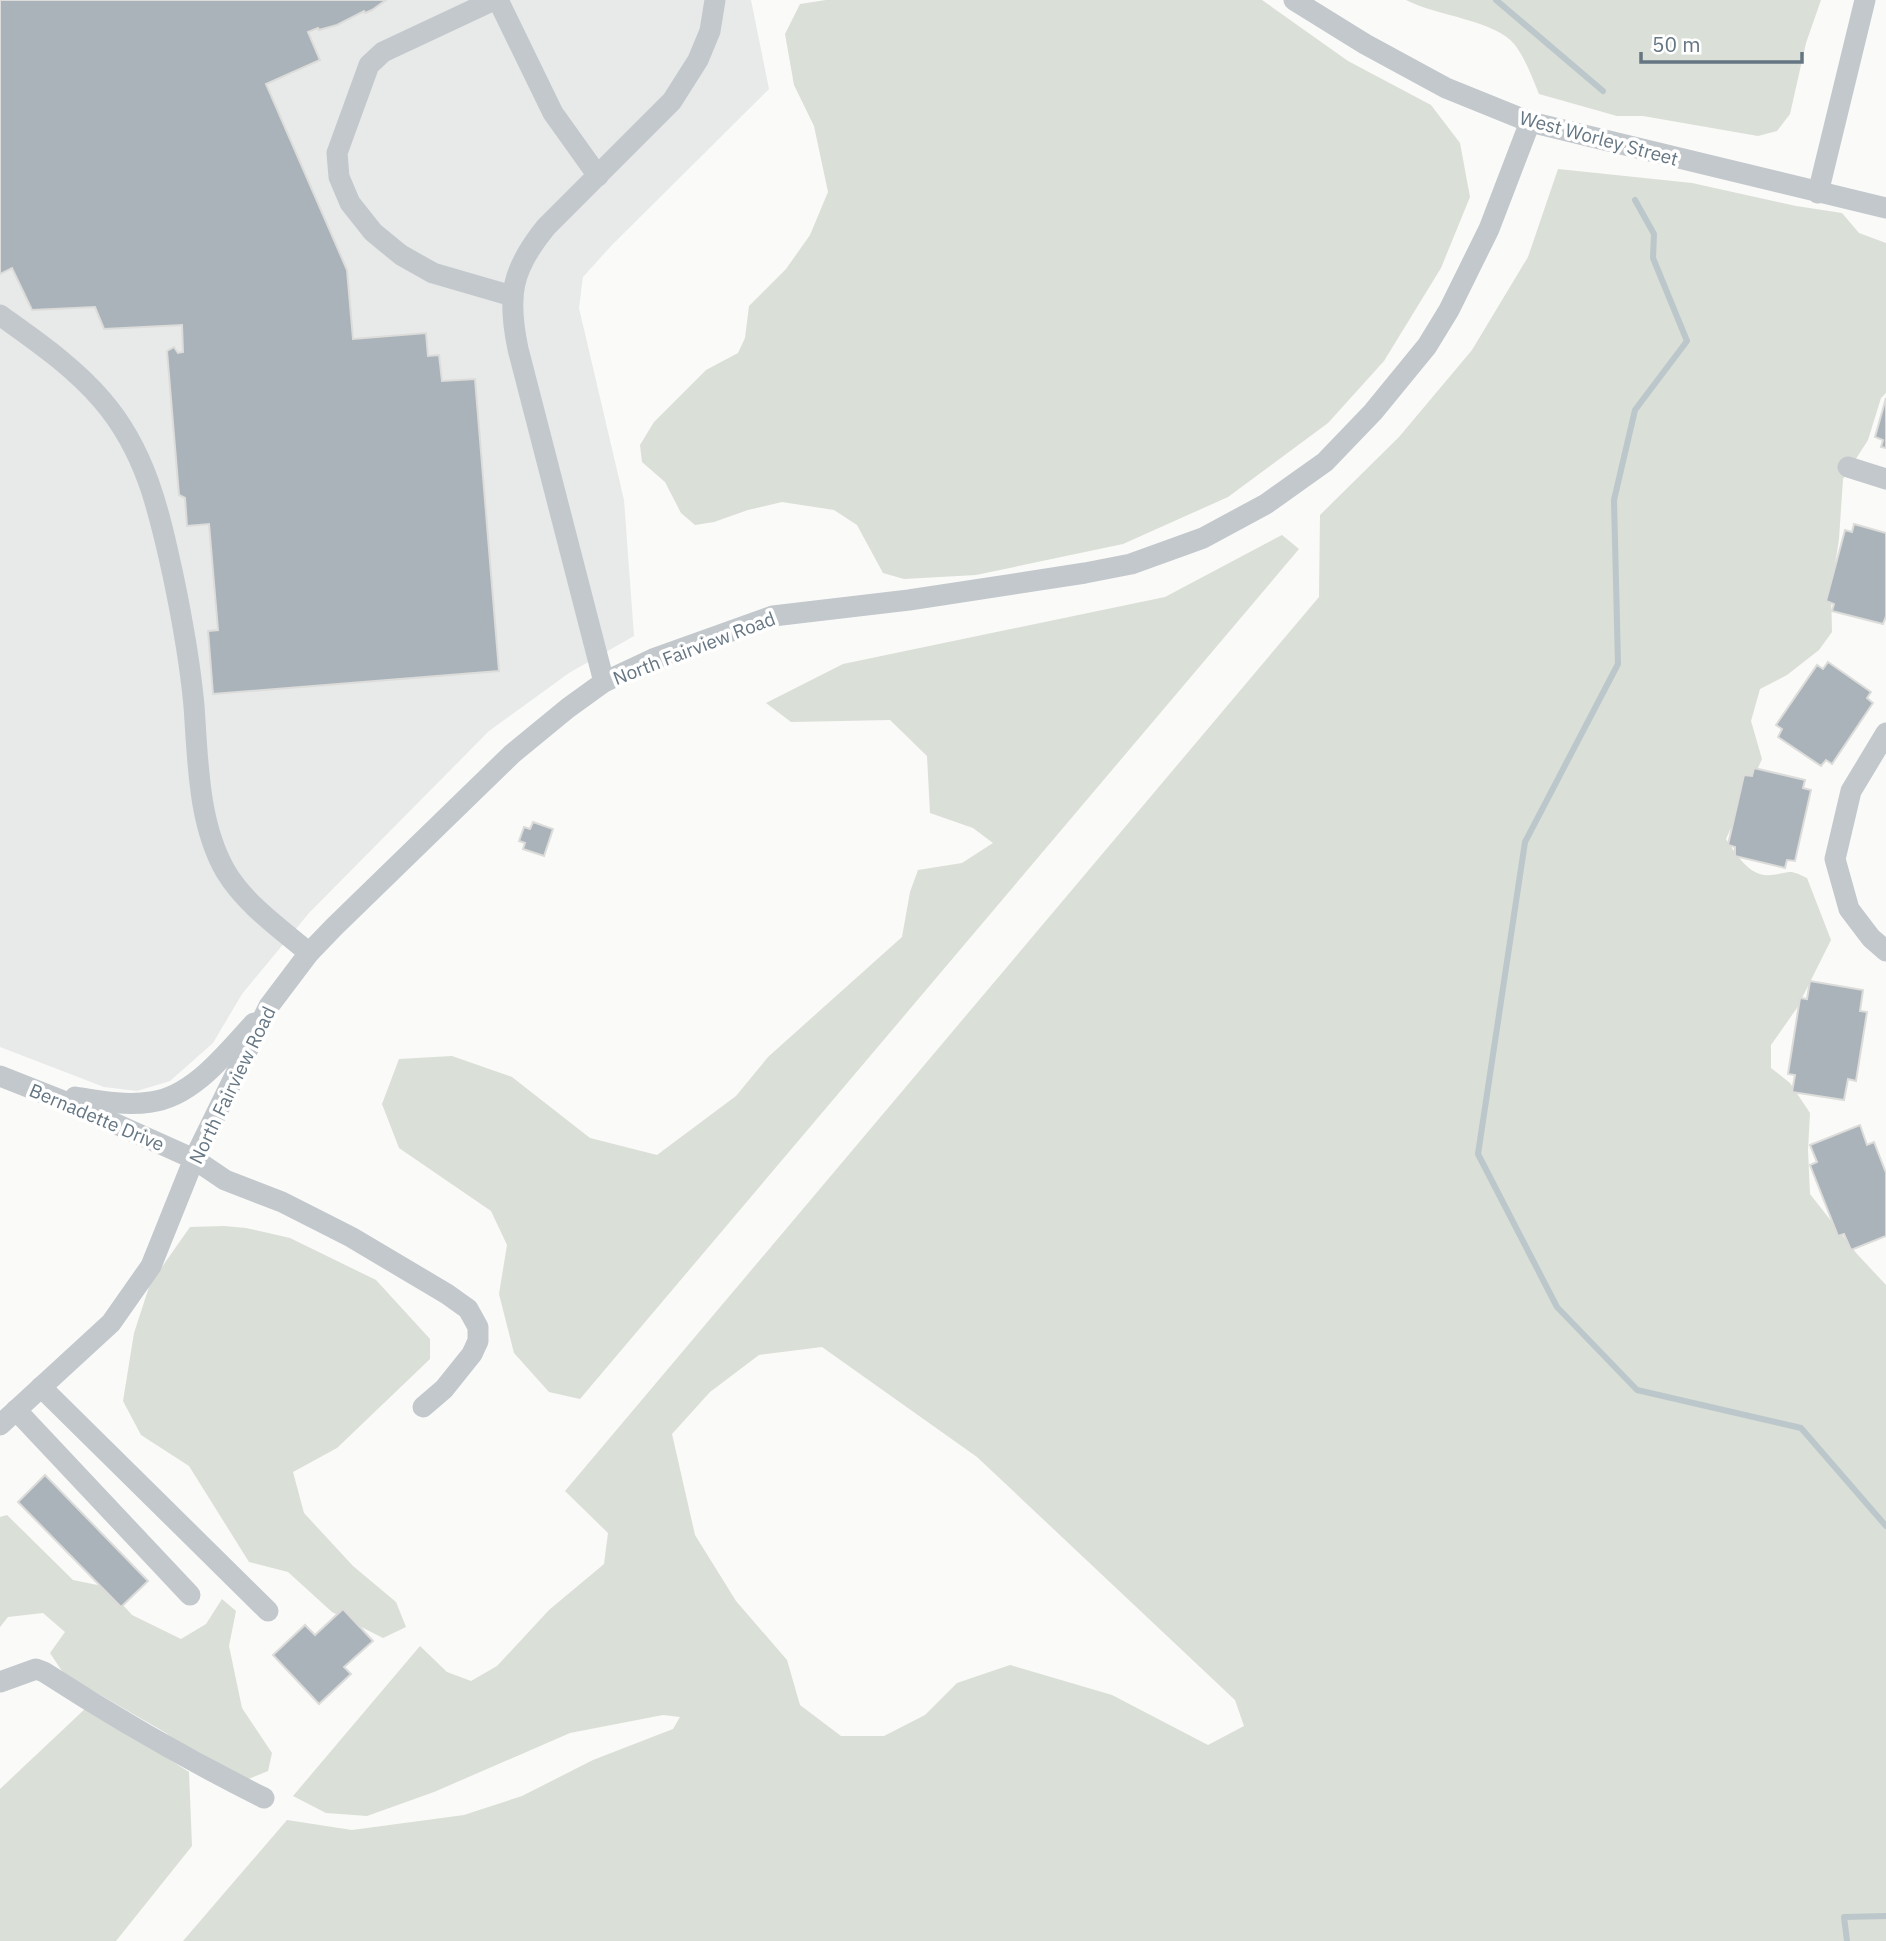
<svg xmlns="http://www.w3.org/2000/svg" width="1886" height="1941" font-family="'IBM Plex Sans',sans-serif">
<style>
.built{fill:#e8e9e9}
.green{fill:#dadfd7;fill-rule:evenodd}
.lines{fill:none;stroke-linecap:round;stroke-linejoin:round}
.stream{stroke:#bbc7cb;stroke-width:6}
.building{fill:#aab3b9;stroke:#dcdcda;stroke-width:2}
.minor{stroke:#c3c8cc;stroke-width:21}
.labels{text-anchor:middle;stroke-width:7;stroke-linejoin:round;paint-order:stroke}
.street-label{font-size:19px;fill:#657683;stroke:#fff}
</style>
<rect width="100%" height="100%" fill="#fafaf8"/>
<!-- built -->
<path class="built" d="M0,0H751L769,89L611,246L583,277L579,308L624,500L634,636L569,673L489,731L309,913L242,994L213,1043L170,1081L137,1091L104,1087L0,1047Z"/>
<!-- green -->
<g class="green">
<path d="M826,0H1262L1348,61L1431,105L1460,143L1470,197L1441,268L1384,361L1328,423L1228,497L1123,544L976,575L904,579L883,573L857,525L834,510L782,502L748,510L714,522L695,525L681,513L665,482L642,462L640,445L654,422L706,370L738,353L745,338L749,306L786,269L810,235L828,192L814,126L794,85L785,34L800,4Z"/>
<path d="M1406,0H1821L1806,43L1790,114L1777,131L1758,136L1643,116H1617L1539,94C1532,77 1526,60 1515,45C1496,20 1436,16 1406,0Z"/>
<path d="M1558,169L1692,183L1796,206L1842,213L1859,233L1886,243V393L1881,398L1868,440L1843,479L1839,539L1831,591L1832,632L1819,650L1787,675L1760,689L1751,721L1762,759L1726,839C1736,854 1750,878 1771,875C1791,873 1787,868 1807,878L1831,940L1797,1008L1771,1045V1068L1790,1083L1810,1113L1808,1150L1810,1194L1857,1254L1886,1285V1941H183L287,1820L352,1830L464,1815L522,1796L593,1760L673,1729L680,1717L663,1715L570,1733L434,1792L367,1816L326,1813L293,1796L420,1646L447,1672L471,1681L497,1666L549,1610L604,1564L608,1533L565,1491L1319,597L1320,515L1399,437L1472,350L1528,257ZM822,1347L977,1457L1235,1700L1244,1726L1208,1745L1112,1695L1010,1665L957,1683L925,1715L884,1736H841L800,1705L787,1660L736,1601L695,1535L672,1434L710,1392L759,1355Z"/>
<path d="M1282,535L1299,549L580,1399L549,1392L514,1353L499,1294L507,1245L491,1211L399,1148L382,1104L399,1059L452,1056L512,1077L590,1138L657,1155L736,1096L768,1057L902,937L910,892L918,870L962,863L993,843L973,828L930,813L927,756L890,720L791,722L766,703L843,664L1165,597Z"/>
<path d="M224,1226L246,1228L290,1238L376,1280L430,1339V1359L337,1448L293,1472L304,1513L353,1566L396,1602L406,1627L383,1638L332,1612L288,1572L249,1562L189,1466L141,1435L123,1401L134,1333L150,1284L190,1227Z"/>
<path d="M7,1515L73,1580L107,1587L132,1615L181,1639L206,1624L222,1599L236,1611L229,1646L242,1708L272,1753L268,1771L246,1780L207,1764L166,1733L64,1674L50,1653L65,1632L43,1613L8,1617L0,1627V1517Z"/>
<path d="M87,1707L189,1772L192,1846L116,1941H0V1789Z"/>
</g>
<g class="lines">
<!-- stream -->
<g class="stream">
<path d="M1496,0L1603,91"/>
<path d="M1635,200L1654,234L1653,258L1687,341L1635,410L1614,500L1618,664L1525,842L1478,1154L1557,1307L1637,1390L1801,1428L1886,1526"/>
<path d="M1847,1941L1844,1917L1886,1916"/>
</g>
</g>
<!-- building -->
<g class="building">
<path d="M0,0H386L372,10L365,13L364,11L337,25L319,30L318,28L308,32L320,60L266,84L347,270L353,339L426,333L428,356L439,355L442,381L475,379L499,671L213,694L208,631L218,630L209,524L187,526L185,498L179,495L167,351L174,347L178,353L183,352L182,325L104,329L95,307L32,310L12,268L0,274Z"/>
<path d="M1886,398V448L1881,447L1883,440L1875,437Z"/>
<path d="M1854,524L1886,533V616L1883,624L1832,611L1834,604L1826,601L1845,530L1852,532Z"/>
<path d="M1828,662L1871,692L1867,698L1873,703L1832,764L1826,760L1821,766L1778,737L1782,729L1776,725L1817,665L1823,669Z"/>
<path d="M1754,768L1805,780L1803,788L1811,790L1795,861L1787,860L1785,868L1735,856V847L1728,845L1744,775L1752,776Z"/>
<path d="M533,822L553,829L544,856L523,849L525,843L519,841L524,827L530,829Z"/>
<path d="M1810,981L1863,990L1860,1011L1867,1012L1856,1081L1848,1079L1844,1100L1792,1092L1795,1075L1788,1074L1800,998L1807,999Z"/>
<path d="M1860,1125L1867,1145L1874,1142L1886,1173V1236L1851,1250L1844,1234L1838,1236L1810,1165L1817,1162L1810,1145Z"/>
<path d="M45,1475L148,1581L121,1607L18,1502Z"/>
<path d="M343,1609L373,1641L344,1667L351,1674L319,1704L273,1655L305,1625L315,1635Z"/>
</g>
<g class="lines">
<!-- minor -->
<g class="minor">
<path d="M494,0L383,52L369,65L337,153L339,177L350,203L373,232L401,255L433,273L512,296"/>
<path d="M498,0L553,113L598,176"/>
<path d="M1294,0L1365,44L1446,88L1530,122L1886,208"/>
<path d="M1818,193L1865,0"/>
<path d="M0,315C36,341 73,366 102,400C146,451 159,511 173,575C182,618 190,662 194,706C198,761 198,824 226,872C246,905 281,929 309,953"/>
<path d="M1848,467L1886,479"/>
<path d="M604,682L518,349C507,296 511,270 546,227L672,101L698,60L710,31L715,0"/>
<path d="M1886,733L1851,791L1835,859L1849,909L1871,938L1886,951"/>
<path d="M0,1076L76,1106L194,1159L225,1180L282,1202L351,1237L447,1294L468,1309L478,1327V1341L472,1354L444,1389L423,1407"/>
<path d="M75,1097C100,1101 125,1106 151,1102C193,1097 227,1052 254,1023"/>
<path d="M41,1387L268,1611"/>
<path d="M16,1410L190,1595"/>
<path d="M0,1425L111,1323L151,1266L194,1159L269,1006L309,953L334,927L512,754L568,708L604,682L653,659L773,616L909,600L1085,573L1131,564L1203,538L1266,504L1325,462L1373,412L1427,346L1449,310L1489,229L1530,122"/>
<path d="M0,1682L36,1669L44,1672C115,1718 188,1760 264,1798"/>
</g>
</g>
<g class="labels">
<!-- street labels -->
<g class="street-label">
<text transform="translate(1599 138) rotate(15)" y="7">West Worley Street</text>
<text transform="translate(694 648) rotate(-21)" y="7">North Fairview Road</text>
<text transform="translate(232 1085) rotate(-64)" y="7">North Fairview Road</text>
<text transform="translate(97 1117) rotate(23)" y="7">Bernadette Drive</text>
</g>
</g>
<!-- scale -->
<path d="M1641 52v10h161v-10" fill="none" stroke="#657683" stroke-width="3.5"/>
<text x="1652" y="52" font-size="21" fill="#657683" stroke="#ffffff" stroke-width="5" paint-order="stroke">50 m</text>
</svg>
